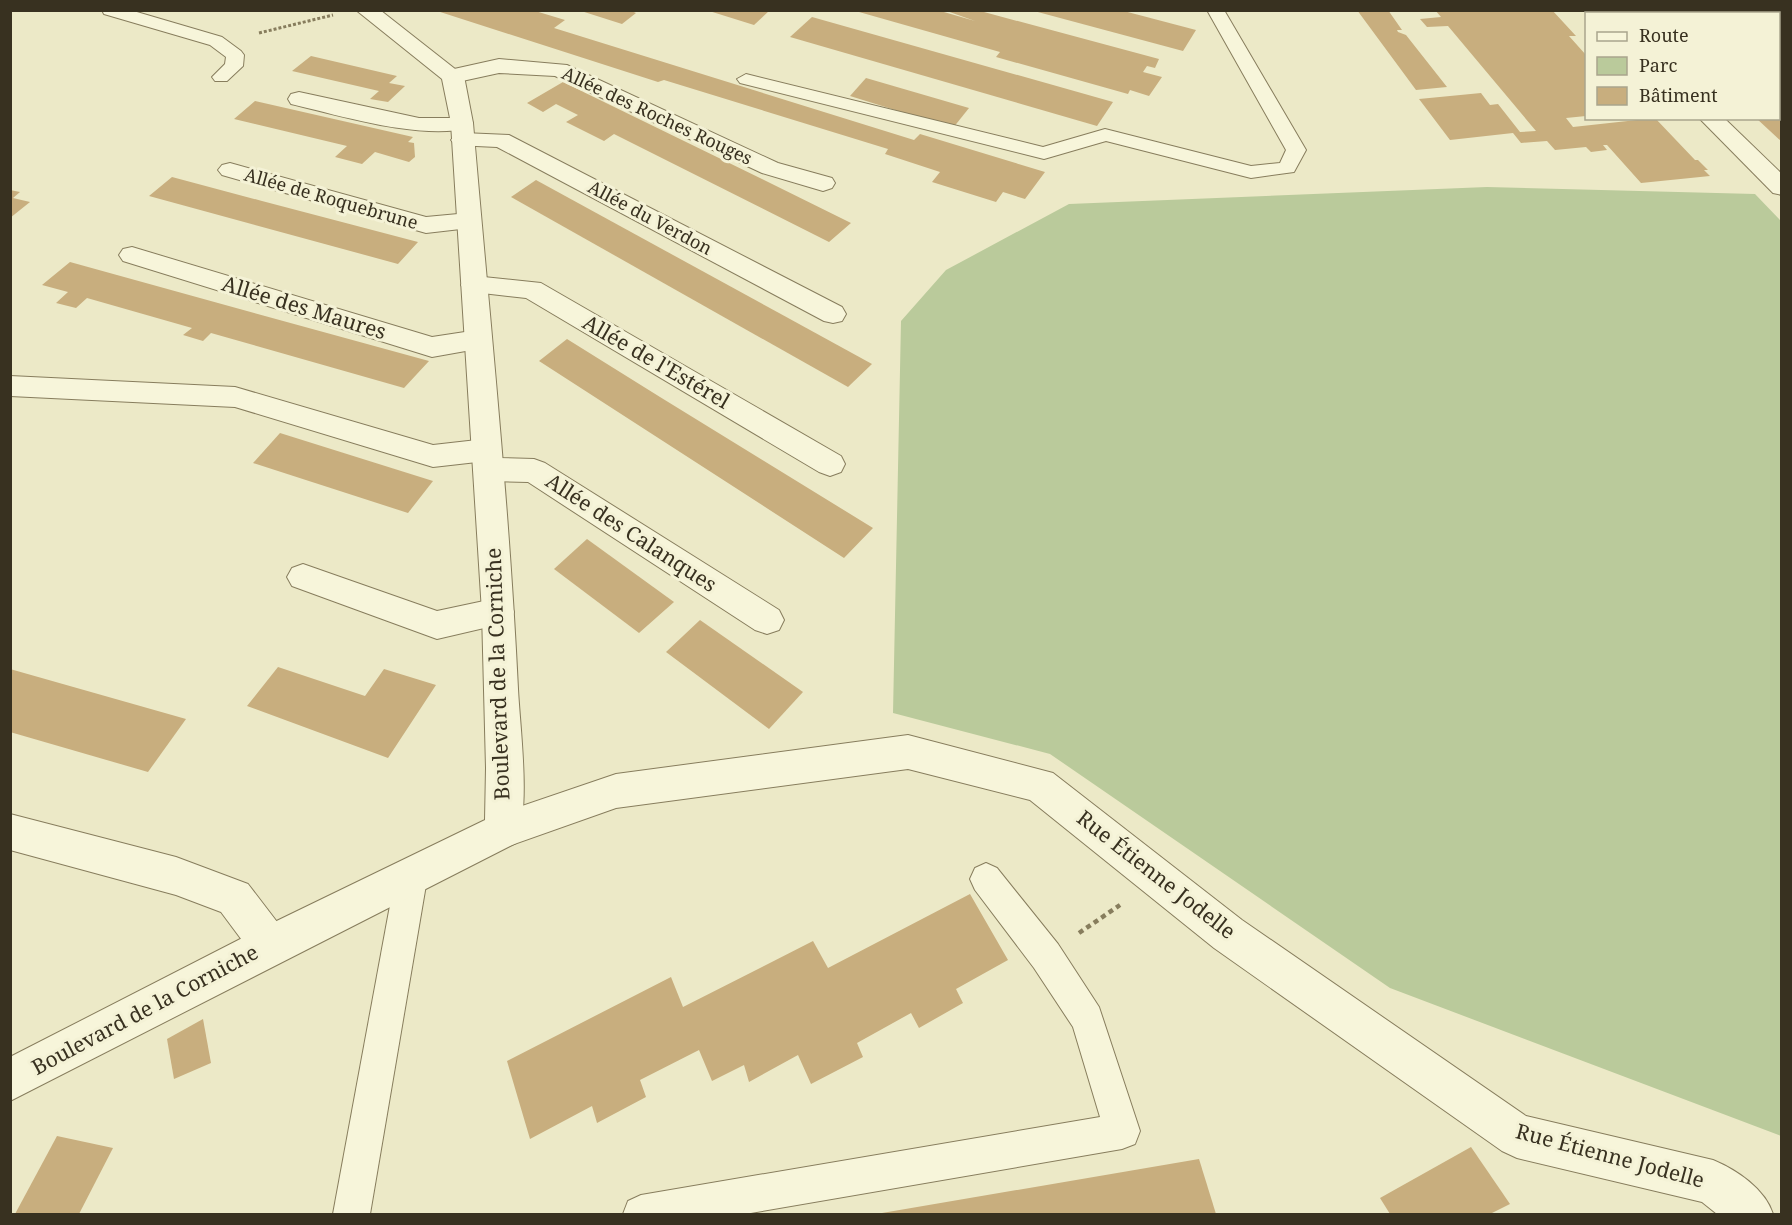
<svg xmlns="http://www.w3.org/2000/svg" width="1792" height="1225" font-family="'Noto Serif',serif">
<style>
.green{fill:#baca9b}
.building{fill:#c8ae7e}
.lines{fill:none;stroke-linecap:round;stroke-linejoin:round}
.service-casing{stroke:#877d5d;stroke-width:2}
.minor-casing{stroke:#877d5d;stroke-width:2}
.tertiary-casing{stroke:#877d5d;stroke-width:2}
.path-far1{stroke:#877d5d;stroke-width:3;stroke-dasharray:3 2;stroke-linecap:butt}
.path{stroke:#877d5d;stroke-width:4.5;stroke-dasharray:5 4;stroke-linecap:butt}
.service{fill:#f7f5da;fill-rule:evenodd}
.minor{fill:#f7f5da;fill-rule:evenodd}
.tertiary{fill:#f7f5da;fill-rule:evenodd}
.labels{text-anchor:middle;stroke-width:6;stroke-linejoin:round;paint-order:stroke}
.far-street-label{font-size:18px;fill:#383120;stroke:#f4f2d6}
.street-label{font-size:21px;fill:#383120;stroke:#f4f2d6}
</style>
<rect width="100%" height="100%" fill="#ece9c7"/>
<!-- green -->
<path class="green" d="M1487,187L1755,194L1781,221V1136L1390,988L1050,754L893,713L901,321L946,270L1069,204Z"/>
<!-- building -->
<g class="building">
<path d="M434,10H532L565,20L554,28L914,140L920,134L1045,172L1025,199L1003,192L996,202L932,182L940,172L885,154L888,149L664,80L658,82Z"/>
<path d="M578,10H629L636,13L622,24Z"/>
<path d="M706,10H770L754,25Z"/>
<path d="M852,10H937L975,21L944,10L984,12L1159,59L1155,68L1147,66L1143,72L1162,77L1149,96L1130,90L1128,94L996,57L1000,52Z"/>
<path d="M1120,10L1196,30L1183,51L1034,11Z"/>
<path d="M1357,10H1388L1402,30H1397L1398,32L1406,35L1447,87L1416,90Z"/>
<path d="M1435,10H1552L1576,36H1569L1586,55V116L1566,118L1573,127L1655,118L1695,160H1698L1708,170H1704L1710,176L1641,183L1607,145H1603L1607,150L1591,152L1586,147L1555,150L1547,141L1521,143L1513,133L1450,140L1419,99L1481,93L1490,105L1498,104L1520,132L1536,131L1448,26L1427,27L1420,19L1441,17Z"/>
<path d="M1642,10H1684L1687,14H1645Z"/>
<path d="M812,17L1113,102L1097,126L790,37Z"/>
<path d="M311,56L397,76L389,83L405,86L388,102L370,99L379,91L292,71Z"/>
<path d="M866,78L969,108L953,128L850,96Z"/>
<path d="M563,82L762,179L851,223L829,242L614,134L604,141L566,122L578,115L556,104L543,112L527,103Z"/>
<path d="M255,101L413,137L408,142L414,143L415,157L409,162L375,152L362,164L335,157L347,146L234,119Z"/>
<path d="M1779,109H1782V142L1756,118H1779Z"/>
<path d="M172,177L262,201L418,242L398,264L149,196Z"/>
<path d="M536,180L779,313L872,364L848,387L511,197Z"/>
<path d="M10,190L20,192L13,198L30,202L10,218Z"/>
<path d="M70,262L218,303L429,361L404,388L211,333L203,341L183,335L192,328L87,298L76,308L56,303L68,292L42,285Z"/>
<path d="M567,339L660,397L873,528L844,558L539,361Z"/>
<path d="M280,433L433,481L408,513L253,463Z"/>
<path d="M587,539L674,602L639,633L554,569Z"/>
<path d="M700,620L803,692L769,729L666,652Z"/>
<path d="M278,667L365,696L384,669L436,685L388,758L247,706Z"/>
<path d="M10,669L186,719L148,772L10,732Z"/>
<path d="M970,894L1008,960L956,989L963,1003L919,1028L911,1013L857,1043L863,1057L811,1084L798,1055L749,1082L744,1065L712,1081L699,1050L640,1080L646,1097L597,1123L592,1106L530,1139L507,1061L671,977L683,1007L813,941L828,968Z"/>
<path d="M203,1019L211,1063L174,1079L167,1039Z"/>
<path d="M57,1136L113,1148L79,1214H15Z"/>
<path d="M1471,1147L1510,1204L1490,1214H1390L1380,1198Z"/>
<path d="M1199,1159L1216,1214H882V1213Z"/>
</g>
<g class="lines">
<!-- service casing -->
<g class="service-casing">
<g id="service">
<path d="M102,10H130L222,37L241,51L244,55L243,66L227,81H215L212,77L225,64L226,57L210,45L104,14Z"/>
<path d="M1207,10H1224L1306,150L1294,172L1251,178L1106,141L1044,159L740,83L737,79L746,74L1043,147L1105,129L1251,166L1280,163L1286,150Z"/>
<path d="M412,858L423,862L428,873L370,1214H333L396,873L401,862Z"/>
<path d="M986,863L997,868L1058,944L1099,1007L1140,1131L1135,1144L1122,1149L745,1214H623L628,1201L641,1195L1100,1117L1073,1027L1034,968L975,890L970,879L975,868Z"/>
</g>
</g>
<!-- minor casing -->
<g class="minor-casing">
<g id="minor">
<path d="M499,59L567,65L778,163L832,178L835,183L832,188L823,191L762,173L555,76L499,73L453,83L445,81L442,76L445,71Z"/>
<path d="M299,92L419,118H470L473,123L470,128C419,140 342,116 291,104L288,99L291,94Z"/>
<path d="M463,133L509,135L842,307L846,314L842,321L833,323L824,321L497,147L455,145L451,140L455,135Z"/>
<path d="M230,163L426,217L469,213L478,215L481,221L478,227L426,233L222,175L218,170L222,165Z"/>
<path d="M132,247L432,337L478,330L488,333L492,340L488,347L432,357L123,261L119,255L123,249Z"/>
<path d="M474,276L541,283L841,456L845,464L841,472L830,476L819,472L526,298L465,291L461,285L465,279Z"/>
<path d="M10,376L235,387L433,445L486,439L496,442L501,450L497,458L534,459L545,463L779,610L784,620L779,630L767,634L755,630L528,482L488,481L477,477L473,469L477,462L433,467L235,407L10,396Z"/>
<path d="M303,564L437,611L498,598L510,602L514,612L510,622L437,639L292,586L287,577L292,568Z"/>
<path d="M908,735L1053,773L1242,920L1526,1116L1713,1160C1737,1170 1765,1189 1773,1214H1717L1702,1202L1517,1158L1502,1151L1214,948L1030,800L908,769L616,808L503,848L490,843L484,830L490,817L616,774Z"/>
<path d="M10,814L176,857L248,884L284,931L290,945L284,959L270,965L256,959L221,912L176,895L10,850Z"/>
</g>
</g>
<!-- tertiary casing -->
<g class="tertiary-casing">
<g id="tertiary">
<path d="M356,10H380L464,76L473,123C489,312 509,500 518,689C520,729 531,809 516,843L10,1101V1057L256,931L485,820L486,768L482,612L451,123L442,79Z"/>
<path d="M1592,10H1613L1615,14H1594Z"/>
<path d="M1699,118H1724L1782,174V195L1773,193Z"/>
</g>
</g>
<!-- path-far1 -->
<path class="path-far1" d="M259,33L333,15"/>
<!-- path -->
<path class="path" d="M1079,933L1120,905"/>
<!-- service -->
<use href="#service" class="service"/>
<!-- minor -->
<use href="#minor" class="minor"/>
<!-- tertiary -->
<use href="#tertiary" class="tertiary"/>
</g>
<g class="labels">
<!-- far-street labels -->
<g class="far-street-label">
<text transform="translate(657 116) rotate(25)" y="6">Allée des Roches Rouges</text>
<text transform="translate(331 199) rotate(16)" y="6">Allée de Roquebrune</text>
<text transform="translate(650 218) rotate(28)" y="6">Allée du Verdon</text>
</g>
<!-- street labels -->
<g class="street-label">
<text transform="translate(304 308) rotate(17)" y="7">Allée des Maures</text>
<text transform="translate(656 362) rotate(30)" y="7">Allée de l'Estérel</text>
<text transform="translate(631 533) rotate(33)" y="7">Allée des Calanques</text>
<text transform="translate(498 674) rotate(-92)" y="7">Boulevard de la Corniche</text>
<text transform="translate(1156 875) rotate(38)" y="7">Rue Étienne Jodelle</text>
<text transform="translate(145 1010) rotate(-28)" y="7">Boulevard de la Corniche</text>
<text transform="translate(1610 1156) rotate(15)" y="7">Rue Étienne Jodelle</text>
</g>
</g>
<!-- border -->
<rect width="1792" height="1225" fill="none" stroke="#383120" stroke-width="24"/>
<!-- legend -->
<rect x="1585" y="12" width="195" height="108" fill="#f4f2d6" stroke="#a9a58d" stroke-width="1.5"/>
<rect x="1597" y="32" width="30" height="9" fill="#f7f5da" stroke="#a9a58d" stroke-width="1.5"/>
<text x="1639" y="42" font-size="18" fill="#383120">Route</text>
<rect x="1597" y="57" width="30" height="18" fill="#baca9b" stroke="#a9a58d" stroke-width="1.5"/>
<text x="1639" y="72" font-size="18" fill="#383120">Parc</text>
<rect x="1597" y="87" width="30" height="18" fill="#c8ae7e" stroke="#a9a58d" stroke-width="1.5"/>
<text x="1639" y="102" font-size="18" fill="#383120">Bâtiment</text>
</svg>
